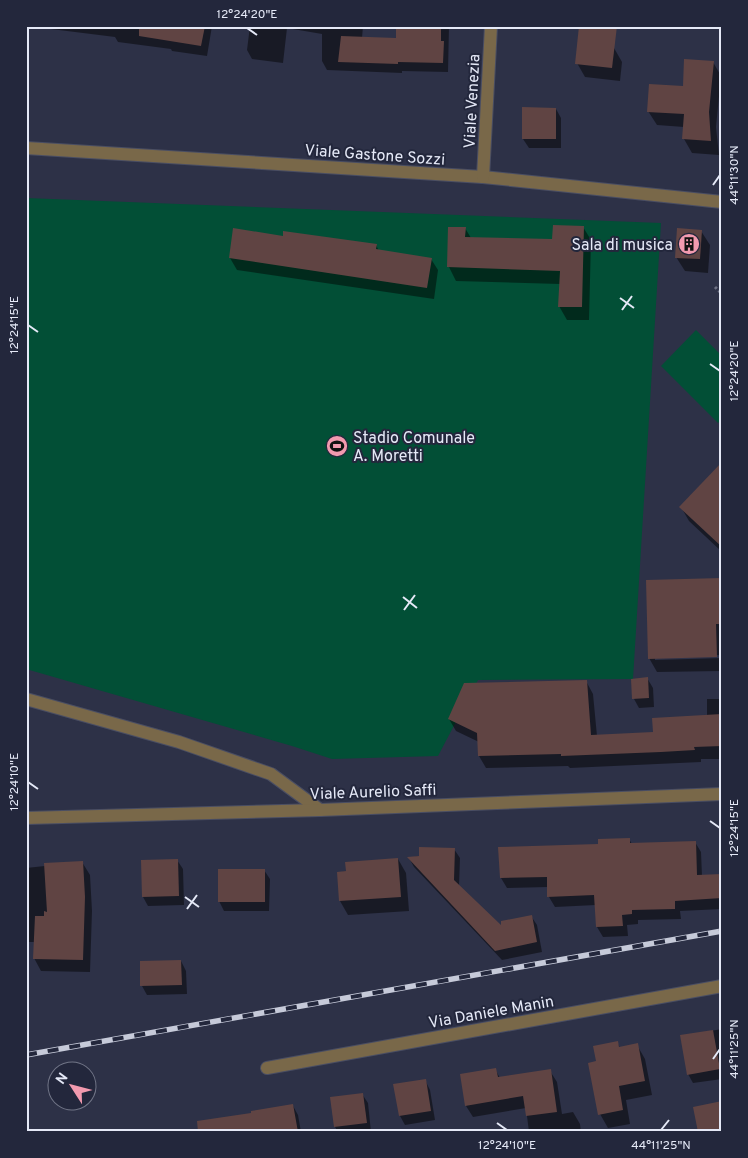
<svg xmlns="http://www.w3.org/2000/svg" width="748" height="1158" font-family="Overpass,sans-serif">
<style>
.green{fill:#024f36}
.shadow{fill:#0007}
.building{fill:#604443}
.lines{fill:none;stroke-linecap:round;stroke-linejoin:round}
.minor-casing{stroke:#4a4e63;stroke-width:14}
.path{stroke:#6d7184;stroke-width:3;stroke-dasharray:2.5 2.5;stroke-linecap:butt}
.minor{stroke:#796849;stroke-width:12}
.rail-casing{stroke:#c6cad9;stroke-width:5.5}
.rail{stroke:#23273c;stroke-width:4;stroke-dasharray:11;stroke-linecap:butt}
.ticks{fill:none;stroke:#e5e9f7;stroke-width:2}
.labels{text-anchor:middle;stroke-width:4;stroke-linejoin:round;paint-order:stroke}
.street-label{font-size:16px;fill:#e5e9f7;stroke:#23273c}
.poi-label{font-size:16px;fill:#e5e9f7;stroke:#23273c;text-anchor:end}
.neatline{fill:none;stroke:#e5e9f7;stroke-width:2}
.ticks-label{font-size:12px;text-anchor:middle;fill:#e5e9f7}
</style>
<rect width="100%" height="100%" fill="#2d3147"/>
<!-- green -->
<g class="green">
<path d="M26,198L661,223L633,679L478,680L438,756L332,759L292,746L26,669Z"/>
<path d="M696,330L722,356V419L718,423L661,366Z"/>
</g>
<!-- shadow -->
<g class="shadow">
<path d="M50,26H212L207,56L172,51L171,49L118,42L115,37L51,29Z"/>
<path d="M250,26H363L362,38L397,39V26H449L448,72L402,71V73L327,70L322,61V34L287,28L283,63L252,59L247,50Z"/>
<path d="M614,48L622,62L620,81L585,77L577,63Z"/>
<path d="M713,62L721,76L716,127L719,155L692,153L684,139V127L657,125L648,111L684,87Z"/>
<path d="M556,109L561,118V148H529L523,139Z"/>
<path d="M583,227L591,240L589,320H567L559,306L560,284L456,281L449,267L450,228H465L471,238L554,240Z"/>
<path d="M701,231L710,245L708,273L685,271L676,257Z"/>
<path d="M284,237L376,245L379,251L431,259L438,270L434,299L237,270L230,258Z"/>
<path d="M722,463V552L689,521L681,507Z"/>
<path d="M722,583V655L655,657V660L722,658V671L657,672L649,658Z"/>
<path d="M647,678L653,688L654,707L639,708L634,699Z"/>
<path d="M586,681L593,694L597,736L654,733L707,716V699H722V759H701V762L570,768L568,766L486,768L479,756V742L456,731L449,719Z"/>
<path d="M629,839L632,844L695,842L701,852L702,876L722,875V909L680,911L681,919L638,920V924L627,925L628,936L603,937L597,927L596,905L555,907L549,897L548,887L507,888L501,878L599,845Z"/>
<path d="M454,849L460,858L459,886L503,928L531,916L537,925L542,952L502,960L414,867L409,858Z"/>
<path d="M398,859L406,873L409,911L348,915L340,901L338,873Z"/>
<path d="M177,860L183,869L184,905L148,906L143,897L142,861Z"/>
<path d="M82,862L90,875L92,911L90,972L41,971L34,958L35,942H26V868Z"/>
<path d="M264,870L270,879L269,911H224L219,901Z"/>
<path d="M181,961L186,971L187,994L147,995L142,986Z"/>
<path d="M722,1029V1079L693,1083L688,1074L681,1036Z"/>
<path d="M617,1042L620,1048L637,1045L645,1059L652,1095L626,1100L630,1124L608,1128L600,1114L597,1062Z"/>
<path d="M495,1069L500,1078L550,1071L557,1082L562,1114L573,1112L580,1124L581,1132H529L526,1108L473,1117L466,1106Z"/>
<path d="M425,1080L430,1090L435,1120L405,1125L400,1116L395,1085Z"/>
<path d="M362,1094L368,1103L371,1132H338L335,1127Z"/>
<path d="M293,1106L298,1115L301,1132H204Z"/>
</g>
<!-- building -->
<g class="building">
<path d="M139,26H205L201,46L139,36Z"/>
<path d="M396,26H441V41H444L443,63L398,62V64L338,62L341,36L396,38Z"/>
<path d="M579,26H617L612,68L575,64Z"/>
<path d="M684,59L714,61L709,112L711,141L682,139L684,114L647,112L649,84L683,86Z"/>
<path d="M522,107L556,108V139H522Z"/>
<path d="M553,225L584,226L582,307H558L560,271L447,267L448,227H466L465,237L552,239Z"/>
<path d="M233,228L283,236V231L377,244L376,249L432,258L427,288L229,258Z"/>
<path d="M677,228L702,230L700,259L675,258Z"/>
<path d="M722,462V547L679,507Z"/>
<path d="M722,578V624H716L717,657L648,659L646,580Z"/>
<path d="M648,677L649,698L632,699L631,679Z"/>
<path d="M587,680L591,735L653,732L652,718L722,714V746L694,747L695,750L661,752L561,756V754L478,756L477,733L448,719L464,683Z"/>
<path d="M630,838V843L696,841L697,875L722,874V898L675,901V909L632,910V914L622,915L623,926L596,927L594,895L547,897V877L500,878L498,847L598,844V839Z"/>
<path d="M419,847L455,848L454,880L501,925V921L532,915L537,942L495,951L407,857L419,856Z"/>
<path d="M398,858L401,897L339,901L337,872L346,871L345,862Z"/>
<path d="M178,859L179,896L142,897L141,860Z"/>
<path d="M83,861L85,897L83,960L33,959L35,916H44V911L47,912L44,863Z"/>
<rect x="218" y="869" width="47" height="33"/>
<path d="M181,960L182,985L140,986V961Z"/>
<path d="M713,1030L720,1069L687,1075L680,1035Z"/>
<path d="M618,1041L619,1047L638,1043L645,1081L619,1086L623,1110L598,1115L588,1063L596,1061L593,1046Z"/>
<path d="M496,1068L498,1077L551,1069L557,1112L526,1116L523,1096L465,1106L460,1074Z"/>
<path d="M426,1079L431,1111L399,1116L393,1084Z"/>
<path d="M363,1093L367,1123L334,1127L330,1097Z"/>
<path d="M722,1101V1132H698L693,1107Z"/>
<path d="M293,1104L298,1132H198L197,1121L251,1113V1111Z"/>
</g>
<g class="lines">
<!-- minor casing -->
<g class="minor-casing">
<g id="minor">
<path d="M26,148L483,177L722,202"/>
<path d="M483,177L491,26"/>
<path d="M26,699L179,742L271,774L320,810"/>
<path d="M26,818L320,810L722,794"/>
<path d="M267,1068L722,986"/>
</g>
</g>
<!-- path -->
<path class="path" d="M715,287L722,294"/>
<!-- minor -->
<use href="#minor" class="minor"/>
<!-- rail casing -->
<g class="rail-casing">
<path id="rail" d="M26,1055L722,931"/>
</g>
<!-- rail -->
<use href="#rail" class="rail"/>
</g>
<!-- ticks -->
<path class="ticks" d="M247,28L257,35M713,185L720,175M620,298L634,308M622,310L632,296M28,325L38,332M710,364L720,371M403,597L417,608M404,610L415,595M28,782L38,789M710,821L720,828M185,897L199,907M187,909L197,895M713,1059L720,1049M497,1123L507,1130M661,1130L669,1120"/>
<!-- icons -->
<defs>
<g id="building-disc" transform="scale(1.125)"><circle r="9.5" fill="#f29aaf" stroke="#23273c"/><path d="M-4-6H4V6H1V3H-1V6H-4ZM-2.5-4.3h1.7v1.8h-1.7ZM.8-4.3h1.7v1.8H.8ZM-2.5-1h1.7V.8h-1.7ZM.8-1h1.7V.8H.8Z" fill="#111"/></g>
<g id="stadium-disc" transform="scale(1.125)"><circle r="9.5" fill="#f29aaf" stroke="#23273c"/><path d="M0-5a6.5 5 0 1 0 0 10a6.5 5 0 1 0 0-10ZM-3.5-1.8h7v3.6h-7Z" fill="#111"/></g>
</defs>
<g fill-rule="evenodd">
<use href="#building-disc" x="689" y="244"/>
<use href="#stadium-disc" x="337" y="446"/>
</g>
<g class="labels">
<!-- street labels -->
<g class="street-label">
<text transform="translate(471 101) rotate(-87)" y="6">Viale Venezia</text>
<text transform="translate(375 154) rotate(4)" y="6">Viale Gastone Sozzi</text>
<text transform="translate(373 791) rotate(-2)" y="6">Viale Aurelio Saffi</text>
<text transform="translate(491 1011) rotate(-10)" y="6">Via Daniele Manin</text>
</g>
<!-- poi labels -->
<g class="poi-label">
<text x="673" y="250">Sala di musica</text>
<text x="353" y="443" text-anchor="start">Stadio Comunale<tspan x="353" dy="18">A. Moretti</tspan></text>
</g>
</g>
<!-- border -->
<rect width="748" height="1158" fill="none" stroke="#23273c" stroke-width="55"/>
<!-- north arrow -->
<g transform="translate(72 1086) rotate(306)"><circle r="24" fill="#23273c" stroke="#717587"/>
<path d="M0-4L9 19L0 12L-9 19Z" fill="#f29aaf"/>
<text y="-8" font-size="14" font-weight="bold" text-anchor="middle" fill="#e5e9f7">N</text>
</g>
<rect x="28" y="28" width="692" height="1102" class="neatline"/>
<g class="ticks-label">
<text x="247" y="18">12°24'20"E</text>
<text transform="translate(734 175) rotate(-90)" y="4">44°11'30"N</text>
<text transform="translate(14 325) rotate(-90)" y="4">12°24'15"E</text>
<text transform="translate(734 371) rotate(-90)" y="4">12°24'20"E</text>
<text transform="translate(14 782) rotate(-90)" y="4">12°24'10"E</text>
<text transform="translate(734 828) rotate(-90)" y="4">12°24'15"E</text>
<text transform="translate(734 1049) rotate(-90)" y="4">44°11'25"N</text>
<text x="507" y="1149">12°24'10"E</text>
<text x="661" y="1149">44°11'25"N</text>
</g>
</svg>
